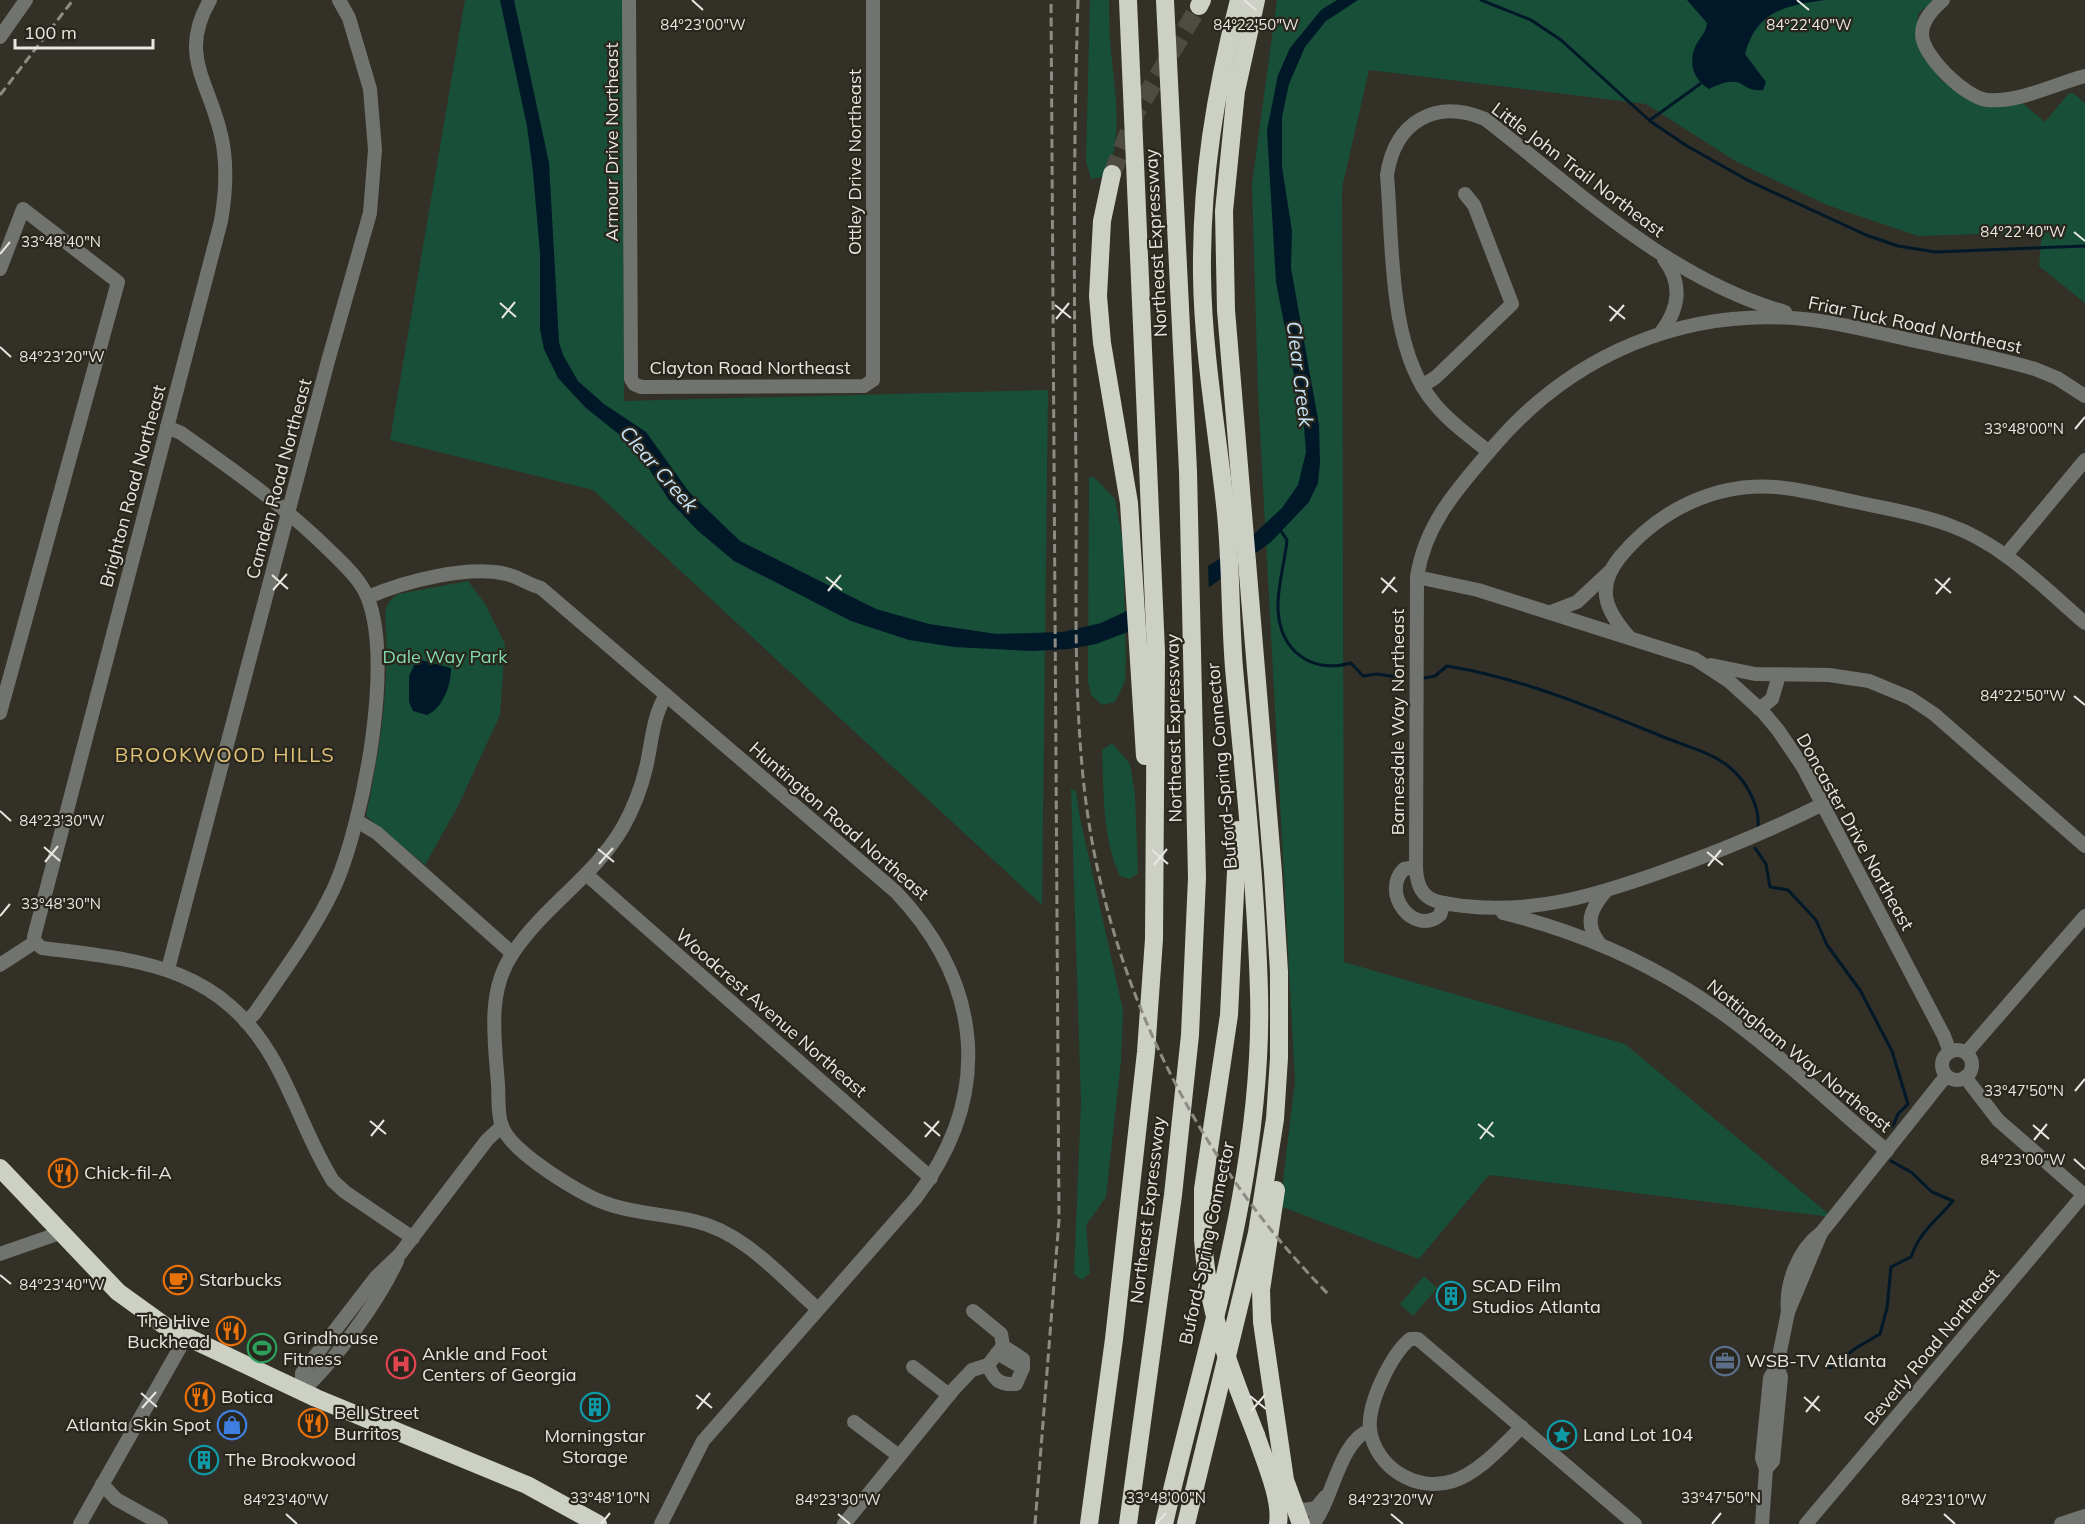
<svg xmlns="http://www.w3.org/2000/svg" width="2085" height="1524" font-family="Mulish,sans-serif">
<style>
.green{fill:#184f38}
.water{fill:#001828}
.pier{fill:#333027}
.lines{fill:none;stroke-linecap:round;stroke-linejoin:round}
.stream{stroke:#001828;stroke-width:3}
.highway-tunnel{stroke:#4e4b43;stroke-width:18;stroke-dasharray:18 9;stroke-linecap:butt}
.minor{stroke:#71736e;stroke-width:14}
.highway{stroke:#ccd0c5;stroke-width:18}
.rail{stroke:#8d8b83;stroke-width:3;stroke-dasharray:9 4.5;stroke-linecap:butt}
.highway-bridge{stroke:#ccd0c5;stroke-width:18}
.ticks{fill:none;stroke:#e8e6e0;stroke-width:2}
.labels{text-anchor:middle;stroke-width:4.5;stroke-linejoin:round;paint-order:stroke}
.street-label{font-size:18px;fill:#e8e6e0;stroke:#29261d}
.park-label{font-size:18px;fill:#81dcb1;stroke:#29261d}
.poi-label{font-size:18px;fill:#e8e6e0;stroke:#29261d;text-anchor:start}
.water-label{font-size:20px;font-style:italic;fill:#c7e5fa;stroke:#29261d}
.neighbourhood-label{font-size:20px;letter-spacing:1.5px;fill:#e0c277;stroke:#29261d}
.ticks-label{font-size:15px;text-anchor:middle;fill:#e8e6e0;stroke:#29261d;stroke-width:4.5;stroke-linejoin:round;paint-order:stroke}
</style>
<rect width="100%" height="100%" fill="#333027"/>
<!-- green -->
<g class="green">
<path d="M465,0H623L624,401L1048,390L1042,905L593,490L390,440Z"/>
<path d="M1090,0H1109C1109,17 1109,34 1111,51C1114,87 1126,148 1102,177L1091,179L1086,161Z"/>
<path d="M1277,0H1934L1918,14V45L1941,80L1980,105L2020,101L2045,122L2069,93H2073L2085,103V303L2039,266L2042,232L1918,236L1827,205L1737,162L1646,104L1369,70L1342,188L1344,962L1625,1044L1832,1217L1489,1175L1419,1259L1280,1206L1295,1081L1258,393L1252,184Z"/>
<path d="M1089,477H1094L1115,499L1123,543L1126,660L1125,681L1115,702L1102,705L1091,695L1088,681Z"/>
<path d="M468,581L485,604L505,644L500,715L458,806L425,865L366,816C379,755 389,693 386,629C385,613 383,603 399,594Z"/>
<path d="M1112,743L1130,764L1135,794L1138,873L1130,879L1120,876C1102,838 1104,792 1102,750Z"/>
<path d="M1071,789L1076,791L1080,818L1123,1010L1121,1061L1106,1197L1086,1225L1090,1273L1082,1280L1074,1274L1081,1102Z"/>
<path d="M1424,1276L1437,1288L1413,1316L1400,1304Z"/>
</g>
<!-- water -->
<g class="water">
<path d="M500,0H514L549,163L559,342L563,355L578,381L604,404L646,432L689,492L740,541L876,609L929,624L997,634L1063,632L1101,623L1146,602L1223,557L1255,533L1282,508L1298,485L1306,452L1304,427L1276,282L1267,130L1278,75L1290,48L1321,10L1337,0H1358L1326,21L1305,47L1289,84L1282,117V167L1292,231L1291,268L1319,425L1320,463L1318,483L1309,502L1271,542L1197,596L1128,632L1096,644L1069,649L1032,651L954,647L909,640L851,621L734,561L697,530L669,500L635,447L586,408L558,378L544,349L540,329V253L533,172L527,126Z"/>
<path d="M1687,0H1825C1785,6 1757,10 1745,54L1766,82L1763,90C1738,93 1747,71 1709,89C1691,79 1687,57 1699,40C1703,34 1706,31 1707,23Z"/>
<path d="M417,659L451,668C451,685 443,708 427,715L413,711L409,702V676Z"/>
</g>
<!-- pier -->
<path class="pier" d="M1208,563L1209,591L1129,635L1127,608Z"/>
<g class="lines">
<!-- stream -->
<g class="stream">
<path d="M1481,0L1531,20L1561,40L1650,121L1687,146L1749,181L1866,235L1898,246L1935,252L2085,246"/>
<path d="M1650,120L1700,84"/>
<path d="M1281,531L1287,540C1285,562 1277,587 1278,609C1280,651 1311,674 1351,663L1363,676L1377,674L1397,677"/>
<path d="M1424,678L1435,676L1447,666C1521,678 1593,708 1661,736C1682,745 1711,752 1728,766C1745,779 1760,805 1758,826"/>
<path d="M1755,848L1766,864L1770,887L1788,890L1816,920L1827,945L1860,990L1892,1051L1908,1104L1898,1114L1893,1126"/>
<path d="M1830,1368L1856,1348L1880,1334L1887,1308L1891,1267L1911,1257C1920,1231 1936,1221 1953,1201L1932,1192L1911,1172L1891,1161"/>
</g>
<!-- highway-tunnel -->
<path class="highway-tunnel" d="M1112,174L1137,111L1199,6"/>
<!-- minor -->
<g class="minor">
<path d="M629,0L631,379L634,384L641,387L864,386L873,380V0"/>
<path d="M1943,0C1933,9 1922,20 1922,34C1922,56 1966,98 1987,100C2019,103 2054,84 2085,76"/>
<path d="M0,37L26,0"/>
<path d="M0,269L23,209L118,282L0,713"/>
<path d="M1662,331C1679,308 1683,284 1664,259"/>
<path d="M1422,386L1436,377L1512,304L1474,205L1465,194"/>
<path d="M167,427L181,433C232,469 283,505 327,548C339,560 352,571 361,585C400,643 362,829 333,890C312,934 282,973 255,1013L246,1022"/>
<path d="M1489,452C1470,436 1449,422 1434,403C1388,348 1393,245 1387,175C1395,122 1435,98 1485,119C1578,191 1669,279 1785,312"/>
<path d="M2006,555L2085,460"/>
<path d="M1417,577L1478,590L1695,659L1730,682L1762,711L1778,730L1803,767L1944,1036L1950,1052"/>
<path d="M368,597C405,581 468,565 506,574C519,577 529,585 541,588L896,892C983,984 994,1096 915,1199L703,1441L661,1524"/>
<path d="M1551,612L1577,602L1609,572"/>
<path d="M1629,637C1606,611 1595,588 1620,557C1658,511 1715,482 1776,487C1803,489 1830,497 1856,502C1887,509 1920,514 1949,525C2003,544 2043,587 2085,623"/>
<path d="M1711,665L1755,674L1829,675L1869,681L1910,698L1934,714L2085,846"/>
<path d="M666,695C652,718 652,743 646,768C641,789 633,809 623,827C594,877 544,906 513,953C486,992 495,1041 498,1085C499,1097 497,1114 502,1126C510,1150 566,1184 589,1196C621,1213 659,1213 694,1221C744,1232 781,1277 818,1309"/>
<path d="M1759,709L1772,699L1779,675"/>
<path d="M1823,804C1769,831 1721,851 1664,871C1597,895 1535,914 1464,906C1434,902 1417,901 1416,867L1417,577C1425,523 1459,487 1494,446C1572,355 1683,307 1804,319C1837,322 1870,331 1902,338C1946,348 1991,356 2035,369L2057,378L2085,396"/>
<path d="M357,821L377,833L512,953"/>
<path d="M1416,867L1404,869C1380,893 1414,937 1440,915L1444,903"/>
<path d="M587,875L931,1178"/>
<path d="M1503,913C1568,929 1632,955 1688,990C1760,1035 1823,1097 1887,1151"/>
<path d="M35,942L42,948C140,960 220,965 274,1061C296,1100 309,1143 333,1181L345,1192L413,1238"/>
<path d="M1600,944C1584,924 1590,910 1605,892"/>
<path d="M0,965L35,942L34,937L221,221C226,192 228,164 221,135C209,81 178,55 210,0"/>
<path d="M168,969L328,361L370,213L375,150L370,89L349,18L339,0"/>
<circle cx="1957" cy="1065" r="15"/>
<path d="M1966,1053L2085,916"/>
<path d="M1965,1077L1998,1120L2084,1195"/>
<path d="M0,1254L60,1233"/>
<path d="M973,1311L1001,1334L1003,1346"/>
<path d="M1788,1312C1785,1284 1798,1250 1821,1233L1946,1076"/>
<path d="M988,1365C994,1380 999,1385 1016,1384L1023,1368"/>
<path d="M913,1367L949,1395"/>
<path d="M302,1391V1373L376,1277L400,1254L487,1140L502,1126"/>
<path d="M302,1391C335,1361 378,1302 397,1261"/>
<path d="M854,1422L899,1456"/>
<path d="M1522,1427C1503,1445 1479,1473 1453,1481C1417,1493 1376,1468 1370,1430C1367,1404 1391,1355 1410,1339H1418L1635,1524"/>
<path d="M1766,1469L1773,1461L1781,1377L1777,1366"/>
<path d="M102,1484L116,1499L161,1524"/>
<path d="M1293,1507L1305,1510L1316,1508L1325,1497"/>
<path d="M80,1524L186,1337"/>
<path d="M844,1524L953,1390L972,1370L988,1365L1003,1346L1023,1359V1368L997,1353"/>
<path d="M1313,1524C1333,1500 1339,1441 1370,1430"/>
<path d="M1762,1524L1766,1469L1762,1458L1770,1378L1777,1366L1788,1312L1821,1233"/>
<path d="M1806,1524L2085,1193"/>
<path d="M2061,1524L2085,1516"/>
</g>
<!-- highway -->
<g class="highway">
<path d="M1199,6L1202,0"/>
<path d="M1112,174L1102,221L1098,296L1102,343L1129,503L1145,756"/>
<path d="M0,1168L118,1292L168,1328L316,1398L527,1485L598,1524"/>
<path d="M1276,1190L1261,1290L1262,1322L1285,1480L1301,1524"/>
<path d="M1203,1239V1189L1229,1015L1238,830"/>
<path d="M1256,1435C1264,1459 1282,1499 1278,1524"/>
<path d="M1089,1524L1114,1339L1146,1052L1154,939L1156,652L1128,0"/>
<path d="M1128,1524L1173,1195L1190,1035L1197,878L1188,471L1165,0"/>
<path d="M1164,1524C1204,1349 1264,1173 1259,992C1256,884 1244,776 1234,668C1230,617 1231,565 1226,514C1218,435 1203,355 1202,275C1201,179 1215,93 1239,0"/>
<path d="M1186,1524L1257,1233L1275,1119L1279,1058V972L1273,873L1226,310L1224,211L1236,91L1256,0"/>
</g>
<!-- rail -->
<g class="rail">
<path d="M1078,0C1073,155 1074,310 1076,465C1077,565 1073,666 1082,766C1099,964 1189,1152 1328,1294"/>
<path d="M0,95L73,0"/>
<path d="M1035,1524L1059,1220L1051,0"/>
</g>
<!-- highway-bridge -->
<path class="highway-bridge" d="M1203,1239C1208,1315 1229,1366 1256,1435"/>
</g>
<!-- ticks -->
<path class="ticks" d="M692,0L703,10M1244,0L1256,10M1797,0L1809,10M2074,232L2085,241M0,254L10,242M500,303L516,317M1055,305L1071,318M1609,306L1625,319M502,318L515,302M1056,319L1069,303M1610,321L1624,305M0,347L11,357M2075,429L2085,417M272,575L288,589M826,577L842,590M1381,578L1397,592M1935,579L1951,593M273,590L287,574M828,591L841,575M1382,593L1395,577M1936,594L1950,578M2074,696L2085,705M0,811L11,821M44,847L60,861M598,849L614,862M1152,850L1168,864M1707,852L1723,865M45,862L58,846M599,864L613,848M1154,865L1167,849M1708,866L1721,850M0,916L10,904M2075,1091L2085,1079M370,1121L386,1134M924,1122L940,1136M1478,1124L1494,1137M2033,1125L2049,1139M371,1136L384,1120M925,1137L939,1121M1480,1139L1493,1122M2034,1140L2047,1124M2074,1159L2085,1169M0,1275L11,1284M141,1393L157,1407M696,1395L712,1408M1250,1396L1266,1409M1804,1397L1820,1411M142,1408L156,1392M697,1409L710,1393M1251,1411L1265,1395M1806,1412L1819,1396M286,1514L297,1524M838,1514L850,1524M1391,1514L1403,1524M1944,1514L1955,1524M601,1524L610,1513M1156,1524L1166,1513M1712,1524L1721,1513"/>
<!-- icons -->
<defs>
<g id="restaurant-ring" transform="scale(1.5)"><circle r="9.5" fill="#29261d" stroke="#e8710a" stroke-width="1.5"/><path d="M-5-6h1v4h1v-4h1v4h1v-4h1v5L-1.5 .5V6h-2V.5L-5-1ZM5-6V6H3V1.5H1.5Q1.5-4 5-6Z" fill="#e8710a"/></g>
<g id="cafe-ring" transform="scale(1.5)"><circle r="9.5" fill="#29261d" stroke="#e8710a" stroke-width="1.5"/><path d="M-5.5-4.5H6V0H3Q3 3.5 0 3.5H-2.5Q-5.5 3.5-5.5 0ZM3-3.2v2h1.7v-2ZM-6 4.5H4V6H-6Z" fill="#e8710a"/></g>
<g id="building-ring" transform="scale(1.5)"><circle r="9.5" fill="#29261d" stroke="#0f9aa8" stroke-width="1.5"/><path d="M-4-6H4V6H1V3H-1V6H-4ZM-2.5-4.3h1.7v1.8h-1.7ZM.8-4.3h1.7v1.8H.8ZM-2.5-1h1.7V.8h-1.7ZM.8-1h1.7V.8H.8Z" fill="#0f9aa8"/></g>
<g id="stadium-ring" transform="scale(1.5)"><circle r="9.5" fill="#29261d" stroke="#2e9e5b" stroke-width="1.5"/><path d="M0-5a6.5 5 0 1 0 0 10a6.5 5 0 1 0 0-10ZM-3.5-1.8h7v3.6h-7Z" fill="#2e9e5b"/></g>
<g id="office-ring" transform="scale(1.5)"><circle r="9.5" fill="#29261d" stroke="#5c6f8a" stroke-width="1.5"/><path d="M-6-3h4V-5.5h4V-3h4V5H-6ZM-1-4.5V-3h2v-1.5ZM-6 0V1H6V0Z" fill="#5c6f8a"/></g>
<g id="hospital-ring" transform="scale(1.5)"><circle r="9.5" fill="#29261d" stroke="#e0444e" stroke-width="1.5"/><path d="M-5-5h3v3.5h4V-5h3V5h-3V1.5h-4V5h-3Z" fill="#e0444e"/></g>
<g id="shop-ring" transform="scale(1.5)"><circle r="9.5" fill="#29261d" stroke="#3f7fe0" stroke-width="1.5"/><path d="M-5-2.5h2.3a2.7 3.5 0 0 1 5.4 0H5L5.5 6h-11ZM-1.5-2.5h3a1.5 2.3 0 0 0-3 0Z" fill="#3f7fe0"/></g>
<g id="sight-ring" transform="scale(1.5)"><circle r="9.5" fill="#29261d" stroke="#0f9aa8" stroke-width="1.5"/><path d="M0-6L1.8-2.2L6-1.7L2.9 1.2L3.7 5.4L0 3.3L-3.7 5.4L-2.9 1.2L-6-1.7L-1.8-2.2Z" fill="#0f9aa8"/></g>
</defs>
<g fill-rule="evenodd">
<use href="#restaurant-ring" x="63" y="1173"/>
<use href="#cafe-ring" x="178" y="1280"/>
<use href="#building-ring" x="1451" y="1296"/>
<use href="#restaurant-ring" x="231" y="1331"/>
<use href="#stadium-ring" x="262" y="1348"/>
<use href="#office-ring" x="1725" y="1361"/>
<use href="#hospital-ring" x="401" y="1364"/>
<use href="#restaurant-ring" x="200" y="1397"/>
<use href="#building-ring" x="595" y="1407"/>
<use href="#restaurant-ring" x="313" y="1423"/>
<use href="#shop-ring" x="232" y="1425"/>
<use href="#sight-ring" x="1562" y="1435"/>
<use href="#building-ring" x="204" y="1460"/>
</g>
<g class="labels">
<!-- street labels -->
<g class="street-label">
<text transform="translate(612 142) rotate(-90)" y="6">Armour Drive Northeast</text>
<text transform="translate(855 162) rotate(-90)" y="6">Ottley Drive Northeast</text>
<text transform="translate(1578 170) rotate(37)" y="6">Little John Trail Northeast</text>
<text transform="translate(1156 243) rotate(-93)" y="6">Northeast Expressway</text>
<text transform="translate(1915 325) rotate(12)" y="6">Friar Tuck Road Northeast</text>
<text x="750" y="374">Clayton Road Northeast</text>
<text transform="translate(279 479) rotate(-75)" y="6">Camden Road Northeast</text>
<text transform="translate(133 486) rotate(-75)" y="6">Brighton Road Northeast</text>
<text transform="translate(1398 722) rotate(-90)" y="6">Barnesdale Way Northeast</text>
<text transform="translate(1174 728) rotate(-91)" y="6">Northeast Expressway</text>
<text transform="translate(1222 766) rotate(-95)" y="6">Buford-Spring Connector</text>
<text transform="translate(839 821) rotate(41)" y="6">Huntington Road Northeast</text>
<text transform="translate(1855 832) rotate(61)" y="6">Doncaster Drive Northeast</text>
<text transform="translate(771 1013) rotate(41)" y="6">Woodcrest Avenue Northeast</text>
<text transform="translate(1799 1056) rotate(39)" y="6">Nottingham Way Northeast</text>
<text transform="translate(1148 1210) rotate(-83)" y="6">Northeast Expressway</text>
<text transform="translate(1207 1243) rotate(-78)" y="6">Buford-Spring Connector</text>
<text transform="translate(1932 1347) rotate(-50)" y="6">Beverly Road Northeast</text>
</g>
<!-- park labels -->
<g class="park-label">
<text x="445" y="663">Dale Way Park</text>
</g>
<!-- poi labels -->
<g class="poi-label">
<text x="84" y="1179">Chick-fil-A</text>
<text x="199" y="1286">Starbucks</text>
<text x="1472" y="1292">SCAD Film<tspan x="1472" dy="21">Studios Atlanta</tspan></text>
<text x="210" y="1327" text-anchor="end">The Hive<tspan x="210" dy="21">Buckhead</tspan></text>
<text x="283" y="1344">Grindhouse<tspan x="283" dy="21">Fitness</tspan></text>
<text x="422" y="1360">Ankle and Foot<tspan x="422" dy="21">Centers of Georgia</tspan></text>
<text x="1746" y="1367">WSB-TV Atlanta</text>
<text x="221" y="1403">Botica</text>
<text x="334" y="1419">Bell Street<tspan x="334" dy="21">Burritos</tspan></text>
<text x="211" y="1431" text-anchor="end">Atlanta Skin Spot</text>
<text x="1583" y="1441">Land Lot 104</text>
<text x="595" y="1442" text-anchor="middle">Morningstar<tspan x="595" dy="21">Storage</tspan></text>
<text x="225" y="1466">The Brookwood</text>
</g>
<!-- water labels -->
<g class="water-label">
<text transform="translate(1300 374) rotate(83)" y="7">Clear Creek</text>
<text transform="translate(659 469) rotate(49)" y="7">Clear Creek</text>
</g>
<!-- neighbourhood labels -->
<g class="neighbourhood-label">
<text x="225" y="762">BROOKWOOD HILLS</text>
</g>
</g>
<g class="ticks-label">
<text x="1256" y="30">84°22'50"W</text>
<text x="1809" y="30">84°22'40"W</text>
<text x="703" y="30">84°23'00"W</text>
<text x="2023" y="237">84°22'40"W</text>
<text x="61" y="247">33°48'40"N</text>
<text x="62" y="362">84°23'20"W</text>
<text x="2024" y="434">33°48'00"N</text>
<text x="2023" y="701">84°22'50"W</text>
<text x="62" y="826">84°23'30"W</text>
<text x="61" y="909">33°48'30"N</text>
<text x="2024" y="1096">33°47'50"N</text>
<text x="2023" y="1165">84°23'00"W</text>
<text x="62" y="1290">84°23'40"W</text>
<text x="610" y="1503">33°48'10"N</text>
<text x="1166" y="1503">33°48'00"N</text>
<text x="1721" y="1503">33°47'50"N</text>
<text x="286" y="1505">84°23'40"W</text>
<text x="838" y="1505">84°23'30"W</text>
<text x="1391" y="1505">84°23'20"W</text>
<text x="1944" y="1505">84°23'10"W</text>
</g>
<!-- scale -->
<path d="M15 39v9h138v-9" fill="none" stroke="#e8e6e0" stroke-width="3"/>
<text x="24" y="39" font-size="18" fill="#e8e6e0" stroke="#29261d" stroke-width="4.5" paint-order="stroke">100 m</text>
</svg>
